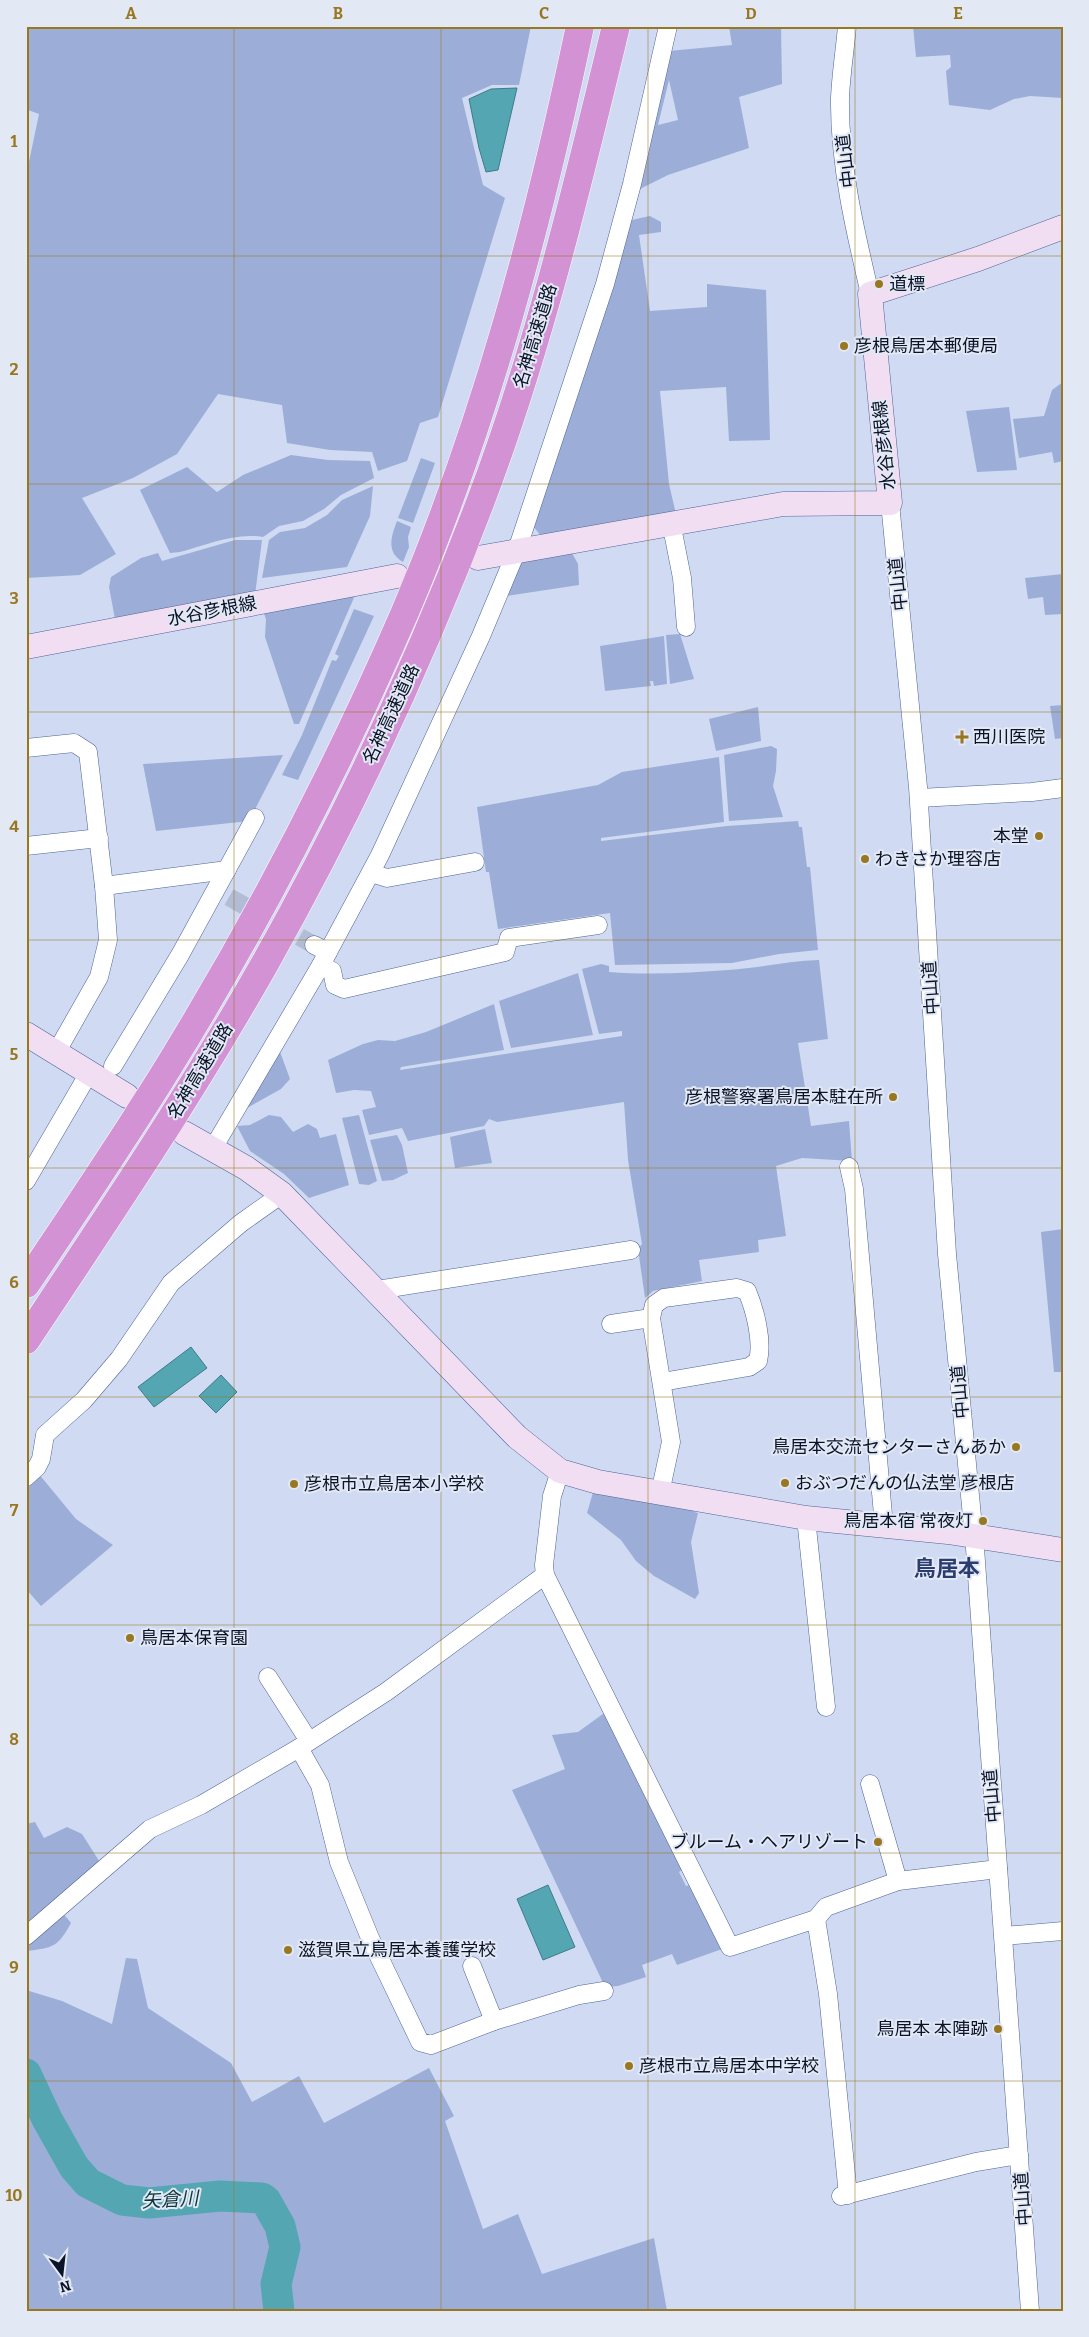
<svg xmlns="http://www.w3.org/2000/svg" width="1089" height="2337" font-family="Bitter,'Noto Sans JP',serif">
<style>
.green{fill:#9caed7;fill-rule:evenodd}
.water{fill:#54a7b2;stroke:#3e7b89}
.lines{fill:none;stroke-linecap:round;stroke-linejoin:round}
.river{stroke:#54a7b2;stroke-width:31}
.street-tunnel{stroke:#b2bdd5;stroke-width:18;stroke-dasharray:18 9;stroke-linecap:butt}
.street-casing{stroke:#4d6397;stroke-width:19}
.secondary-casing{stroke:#4d6397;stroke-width:25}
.highway-casing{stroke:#fff;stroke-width:29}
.street{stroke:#fff;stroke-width:18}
.secondary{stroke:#f2def2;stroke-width:24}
.highway{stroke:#d292d3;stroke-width:28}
.grid{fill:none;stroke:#997721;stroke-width:1;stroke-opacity:0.55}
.poi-dot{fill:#997721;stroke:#e2e8f4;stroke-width:2}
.labels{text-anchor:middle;stroke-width:4;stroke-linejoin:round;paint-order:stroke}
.street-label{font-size:18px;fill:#0b1328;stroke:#e2e8f4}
.poi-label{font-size:18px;fill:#0b1328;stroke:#e2e8f4;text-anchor:start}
.water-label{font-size:19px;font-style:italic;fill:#0e373c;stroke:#e2e8f4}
.district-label{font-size:22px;font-weight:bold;fill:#2a3d6e;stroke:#e2e8f4}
.neatline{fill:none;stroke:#997721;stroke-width:2}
.grid-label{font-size:16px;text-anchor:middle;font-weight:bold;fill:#997721}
</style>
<rect width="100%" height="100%" fill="#d0dbf3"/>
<!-- green -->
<g class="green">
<path d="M26,26H531L519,85H492L462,98L483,185L505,198L438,417L420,423L407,461L378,471L372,452L330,450L287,443L282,405L218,394L177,454L133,478L82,498L116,554L80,575L26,578V176L39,114L28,110L26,115Z"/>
<path d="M729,26H781L782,84L739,97L749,148L668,175L634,192L669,51L732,45ZM669,80L678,120L658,125Z"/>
<path d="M913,26H1063V98L1030,96L1014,99L990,110L949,105L946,71L951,67L950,55L916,57Z"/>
<path d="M650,216L661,222V232L639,235L650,311L707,307V284L766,290L770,440L729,441L726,387L660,391L669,484L676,514L541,536L533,526L627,221Z"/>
<path d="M1063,382V461L1054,463L1052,452L1019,458L1013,419L1044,416L1052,390Z"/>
<path d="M1009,407L1017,470L977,472L966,411Z"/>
<path d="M291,455L328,460L370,461L374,478L341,495L324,509L303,521L279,526L263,537C236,532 206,545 180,552L170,553L140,490L187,467L217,492L243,475Z"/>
<path d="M421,458L435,463L413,523L398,518Z"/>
<path d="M373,486L370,516L347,567L262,578L269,540L280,532L305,528L327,515L342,500Z"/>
<path d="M397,521L411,527L408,537L409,547L403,562C386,552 391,537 397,521Z"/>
<path d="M235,540H262L255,595L115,619L109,587L111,577L141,558L158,553L162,561Z"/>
<path d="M571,551L578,564L579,585L507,596L523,558Z"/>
<path d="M1063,574V614L1045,615L1043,597L1028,599L1025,578Z"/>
<path d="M356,593L299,724H294L265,637L266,619L262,609Z"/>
<path d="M354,609L374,616L298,780L282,775L302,735L332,660L336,661L339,656L335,654Z"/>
<path d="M680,634L694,679L670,684L666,635Z"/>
<path d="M664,636L667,684L654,686L653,681H650L651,686L605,691L600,646Z"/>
<path d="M1063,705V738L1055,739L1050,706Z"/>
<path d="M758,707L761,741L716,751L709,719Z"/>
<path d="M771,746L777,749L776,771L773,786L783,817L729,821L724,755Z"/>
<path d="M283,755L249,821L156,831L143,764Z"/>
<path d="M719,757L724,822L601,838V841L727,826L798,821L799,827H802L807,867H810L818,950L779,954L732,963L615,965L610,913L498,929L489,872H486L477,807L598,785L622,772Z"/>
<path d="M819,960L828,1039L798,1043L811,1126L849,1121L852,1161L802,1158L776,1166L786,1236L758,1240L759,1252L699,1260L702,1281L653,1291L645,1298L638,1249L642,1244L628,1160L624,1102L497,1122L489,1119L484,1126L408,1141L402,1128L369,1135L362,1110L376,1107L371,1091L354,1090L336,1093L328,1060L363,1044L378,1040L395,1041L426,1032L494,1004L504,1050L401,1067L400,1070L622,1036V1031L599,1034L582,969L601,964L609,966V972C649,975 689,973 728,970C759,968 788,961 819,960Z"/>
<path d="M578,973L593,1035L511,1048L499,1001Z"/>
<path d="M279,1049L290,1079L281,1089L247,1108L245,1106Z"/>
<path d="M269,1115L281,1117L293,1132L308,1124L317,1129L320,1138L336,1134L349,1185L309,1198L284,1174L250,1151L237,1126L250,1125Z"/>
<path d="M359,1115L377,1181L369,1185L359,1184L342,1118Z"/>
<path d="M485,1129L492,1163L455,1168L450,1137Z"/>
<path d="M397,1135L402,1145L408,1173L393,1180L382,1181L370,1140Z"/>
<path d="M1063,1229V1372H1054L1041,1232Z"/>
<path d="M38,1473L76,1519L113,1545L41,1606L26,1589V1484Z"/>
<path d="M594,1489L694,1507V1512L698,1513L691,1542L699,1593L695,1599L654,1576L636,1561L621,1540L587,1513Z"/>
<path d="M607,1711L685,1868L679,1872L686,1886L693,1884L725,1948L677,1965L672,1954L642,1965L646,1977L618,1986L605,1987L512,1790L565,1769L552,1735L578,1732Z"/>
<path d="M35,1822L44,1838L67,1827L82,1834L101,1864L26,1930V1824Z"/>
<path d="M62,1912L71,1923C58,1947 53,1948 26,1951V1940Z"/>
<path d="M126,1958L137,1959L148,2008L231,2063L252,2102L299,2076L324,2123L429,2068L454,2116L445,2121L483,2229L518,2214L542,2274L654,2238L667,2311H26V1990L62,2001L112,2024Z"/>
</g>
<!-- water -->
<g class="water">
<path d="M517,88L498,170L486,172L479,148L469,99L491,89Z"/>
<path d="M191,1347L207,1368L154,1407L138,1387Z"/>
<path d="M221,1375L237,1392L216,1413L199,1396Z"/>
<path d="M548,1885L575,1947L543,1960L517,1899Z"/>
</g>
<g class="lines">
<!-- river -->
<path class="river" d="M26,2074L47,2119L74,2167L88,2183L122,2200L149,2203L220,2196L262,2198L266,2201L280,2226L285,2247L276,2284L279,2311"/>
<!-- street-tunnel -->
<path class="street-tunnel" d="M229,897L314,945"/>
<!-- street casing -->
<g class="street-casing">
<g id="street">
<path d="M847,26C845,50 841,74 840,98C839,163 855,231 870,294"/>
<path d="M890,503L918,787L947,1254L975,1548L1030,2311"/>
<path d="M671,522L682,578L686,627"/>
<path d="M26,748L74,743L88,752L104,886L108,940L99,977L57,1051"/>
<path d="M919,798L1032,792L1063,788"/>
<path d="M26,846L99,838"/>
<path d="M371,873L387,878L475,862"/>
<path d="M104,886L227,870"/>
<path d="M314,945L328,952"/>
<path d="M321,965L332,971L335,985L344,989L505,952L509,938L598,925"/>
<path d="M113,1066L180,955L255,818"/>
<path d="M212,1150L321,965L380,855L481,636L517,550L605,284L632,184L668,26"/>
<path d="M849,1167L854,1189L884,1526"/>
<path d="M26,1181L89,1073"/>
<path d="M377,1290L631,1250"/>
<path d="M611,1324L651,1318"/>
<path d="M560,1471L552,1496L544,1565L545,1575L730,1947L816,1919L828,1994L848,2195"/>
<path d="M26,1477L37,1467L41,1459L45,1435L84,1400L119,1359L171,1283L241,1223L282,1194"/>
<path d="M660,1493L671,1442L651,1318L654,1305L664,1298L737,1288L747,1291C755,1310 763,1341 758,1361L749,1367L662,1382"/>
<path d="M806,1518L826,1707"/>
<path d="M268,1677L309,1741"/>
<path d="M299,1748L320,1785L339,1862L370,1938L420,2042L431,2045L494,2021L579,1995L604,1991"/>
<path d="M870,1784L898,1881"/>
<path d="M816,1919L826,1907L898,1881L998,1869"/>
<path d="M26,1936L150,1829L201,1805L299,1748L386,1692L545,1575"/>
<path d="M1004,1936L1063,1931"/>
<path d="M472,1966L494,2021"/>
<path d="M841,2196L976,2162L1019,2155"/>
</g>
</g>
<!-- secondary casing -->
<g class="secondary-casing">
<g id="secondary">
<path d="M478,558L783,504L890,503L870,294L978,259L1063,227"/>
<path d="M26,647L397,576"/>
<path d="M26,1034L127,1096"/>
<path d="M184,1133L246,1168L282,1194L517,1437L560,1471L598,1482L806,1518L948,1532L1063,1550"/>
</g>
</g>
<!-- highway casing -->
<g class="highway-casing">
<g id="highway">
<path d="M26,1284C74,1213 122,1142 167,1069C257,923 337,769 405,612C485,424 538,226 580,26"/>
<path d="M26,1340C108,1217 191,1094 264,965C348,816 420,662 480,503C539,348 577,187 616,26"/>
</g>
</g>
<!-- street -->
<use href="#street" class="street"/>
<!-- secondary -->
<use href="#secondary" class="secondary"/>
<!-- highway -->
<use href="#highway" class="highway"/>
</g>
<!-- grid -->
<path class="grid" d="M234,26V2311M441,26V2311M648,26V2311M855,26V2311M26,256H1063M26,484H1063M26,712H1063M26,940H1063M26,1168H1063M26,1397H1063M26,1625H1063M26,1853H1063M26,2081H1063"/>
<!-- markers -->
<g class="poi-dot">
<circle cx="879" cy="284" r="5"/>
<circle cx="844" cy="346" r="5"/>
<path d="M959.5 729.5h5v5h5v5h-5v5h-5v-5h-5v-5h5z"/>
<circle cx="1039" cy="836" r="5"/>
<circle cx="865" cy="859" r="5"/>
<circle cx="893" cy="1097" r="5"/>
<circle cx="1016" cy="1447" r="5"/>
<circle cx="785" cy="1483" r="5"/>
<circle cx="294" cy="1484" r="5"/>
<circle cx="983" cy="1521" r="5"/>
<circle cx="130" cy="1638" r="5"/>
<circle cx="878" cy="1842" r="5"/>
<circle cx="288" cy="1950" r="5"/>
<circle cx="998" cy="2029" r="5"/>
<circle cx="629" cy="2066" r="5"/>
</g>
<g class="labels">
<!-- street labels -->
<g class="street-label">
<text transform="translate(846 161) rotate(-97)" y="6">中山道</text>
<text transform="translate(535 336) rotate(-73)" y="6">名神高速道路</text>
<text transform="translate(884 445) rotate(-96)" y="6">水谷彦根線</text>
<text transform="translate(898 584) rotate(-96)" y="6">中山道</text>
<text transform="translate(212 611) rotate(-11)" y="6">水谷彦根線</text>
<text transform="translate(391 714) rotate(-65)" y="6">名神高速道路</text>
<text transform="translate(931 988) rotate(-94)" y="6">中山道</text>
<text transform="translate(200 1071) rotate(-59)" y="6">名神高速道路</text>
<text transform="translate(960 1392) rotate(-95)" y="6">中山道</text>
<text transform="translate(992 1796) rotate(-95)" y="6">中山道</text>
<text transform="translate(1023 2199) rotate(-94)" y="6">中山道</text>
</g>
<!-- poi labels -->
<g class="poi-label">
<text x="889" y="290">道標</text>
<text x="854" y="352">彦根鳥居本郵便局</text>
<text x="973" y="743">西川医院</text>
<text x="1029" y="842" text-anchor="end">本堂</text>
<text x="875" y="865">わきさか理容店</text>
<text x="883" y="1103" text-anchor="end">彦根警察署鳥居本駐在所</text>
<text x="1006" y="1453" text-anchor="end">鳥居本交流センターさんあか</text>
<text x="795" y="1489">おぶつだんの仏法堂 彦根店</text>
<text x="304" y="1490">彦根市立鳥居本小学校</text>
<text x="973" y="1527" text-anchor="end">鳥居本宿 常夜灯</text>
<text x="140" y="1644">鳥居本保育園</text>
<text x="868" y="1848" text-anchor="end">ブルーム・ヘアリゾート</text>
<text x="298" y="1956">滋賀県立鳥居本養護学校</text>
<text x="988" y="2035" text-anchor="end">鳥居本 本陣跡</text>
<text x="639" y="2072">彦根市立鳥居本中学校</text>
</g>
<!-- water labels -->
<g class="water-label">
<text transform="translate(170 2199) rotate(-3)" y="7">矢倉川</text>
</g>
<!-- district labels -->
<g class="district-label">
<text x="947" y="1576">鳥居本</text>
</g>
</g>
<!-- border -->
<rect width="1089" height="2337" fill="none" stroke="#e2e8f4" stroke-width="55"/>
<!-- north arrow -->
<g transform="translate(62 2274) rotate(165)" stroke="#e2e8f4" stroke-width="4" paint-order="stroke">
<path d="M0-4L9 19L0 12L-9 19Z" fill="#0b1328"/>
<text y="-8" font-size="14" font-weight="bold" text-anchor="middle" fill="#0b1328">N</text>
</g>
<rect x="28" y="28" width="1034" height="2282" class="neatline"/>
<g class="grid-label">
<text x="131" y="19">A</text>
<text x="338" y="19">B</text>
<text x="544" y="19">C</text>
<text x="751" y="19">D</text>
<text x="958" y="19">E</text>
<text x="14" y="147">1</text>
<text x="14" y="375">2</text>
<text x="14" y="604">3</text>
<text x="14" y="832">4</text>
<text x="14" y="1060">5</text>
<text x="14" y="1288">6</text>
<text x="14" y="1516">7</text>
<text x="14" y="1745">8</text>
<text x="14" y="1973">9</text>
<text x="14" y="2201">10</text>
</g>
</svg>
